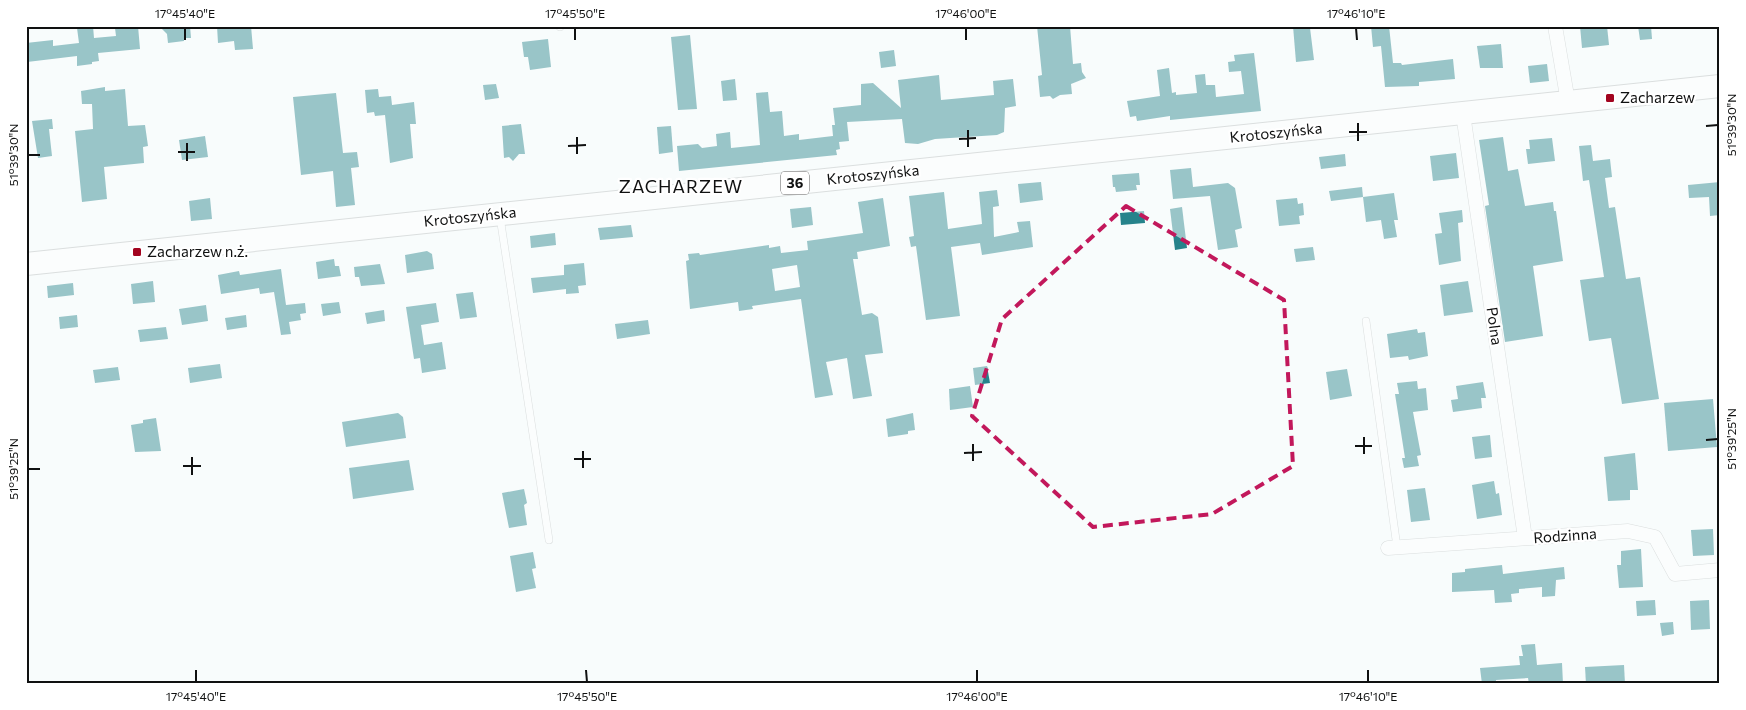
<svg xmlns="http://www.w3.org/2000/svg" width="1746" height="710" font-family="Commissioner,sans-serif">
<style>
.building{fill:#26838b;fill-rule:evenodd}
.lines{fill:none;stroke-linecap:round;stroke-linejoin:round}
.service-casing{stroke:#b8bcbc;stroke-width:8}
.minor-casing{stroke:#b8bcbc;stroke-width:15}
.primary-casing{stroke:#b8bcbc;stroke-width:24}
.service{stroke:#fff;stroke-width:7}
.minor{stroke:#fff;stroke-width:14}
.primary{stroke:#fff;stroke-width:22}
.marked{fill:none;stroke:#c2185b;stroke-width:4;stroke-dasharray:10 6;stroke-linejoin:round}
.ticks{fill:none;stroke:#101111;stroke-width:2}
.poi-dot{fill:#a2041f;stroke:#fff;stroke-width:2}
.labels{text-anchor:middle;stroke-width:4.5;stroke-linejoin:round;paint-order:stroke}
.shield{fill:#fff;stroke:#585858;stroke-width:1}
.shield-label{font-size:14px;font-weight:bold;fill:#101111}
.poi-label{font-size:15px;fill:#101111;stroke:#fff;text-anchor:start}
.street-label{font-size:15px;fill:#101111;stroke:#fff}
.quarter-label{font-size:18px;letter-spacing:1px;fill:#101111;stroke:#fff}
.neatline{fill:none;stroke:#101111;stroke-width:2}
.ticks-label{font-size:12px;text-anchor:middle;fill:#101111}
</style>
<rect width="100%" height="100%" fill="#f8fcfc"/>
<!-- building -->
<g class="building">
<path d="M93,26L94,38L116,36L115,28L138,26L140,49L98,53L99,61L92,62V64L77,66V56L27,62L26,43L53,40V46L79,43L77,28Z"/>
<path d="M159,26H190L191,38H184V41L168,43L167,34Z"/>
<path d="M217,26H251L253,49L235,50L234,41L218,43Z"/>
<path d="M1037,26H1070L1073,64L1081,63L1082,72L1086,78L1071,84L1072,94L1060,95L1053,99L1050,96L1040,97L1038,76L1042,75Z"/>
<path d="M1293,26L1310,28L1314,60L1296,62Z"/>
<path d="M1371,26H1389L1393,63H1401L1402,65L1453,59L1455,79L1419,82V86L1385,87L1381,46L1373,47Z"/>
<path d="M1580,26H1607L1609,45L1582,48Z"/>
<path d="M1638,26H1651L1652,39L1640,40Z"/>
<path d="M690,35L697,109L678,110L671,37Z"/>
<path d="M548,39L551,67L530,70L528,57H524L522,42Z"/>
<path d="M1501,44L1503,68H1480L1477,46Z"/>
<path d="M894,50L896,66L881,68L879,52Z"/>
<path d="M1254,53L1261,111L1170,120V116L1137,121L1136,116L1130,117L1127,101L1160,96L1157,70L1169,68L1172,93L1176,92V95L1197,93L1195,75L1205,74L1206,85H1215L1216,97L1244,94L1241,71L1229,72L1228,62L1235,61L1234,55Z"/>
<path d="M1547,64L1549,81L1530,83L1528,66Z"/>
<path d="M939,75L941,100L994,95L993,81L1013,79L1016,106L1005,108L1004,132L997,135L935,139L918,144L905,143L902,119L847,122L849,141L839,142L840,149L836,150L837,155L679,171L677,146L698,144L702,148L717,146L716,134L730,132L731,148L760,145L756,93L768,92L770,112L782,111L784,136L799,134V140L833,136L832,125H835L833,108L861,105V84L873,83L901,108L898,80Z"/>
<path d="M735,79L737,100L723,101L721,81Z"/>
<path d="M496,84L499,98L485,100L483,85Z"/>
<path d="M105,87V91L125,89L128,126L145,125L148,146L143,147L144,163L104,167L107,199L82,202L75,131L93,129L92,104H82L81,91Z"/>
<path d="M378,89L379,97L391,96L392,105L414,102L416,124H410L413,158L390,163L385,115L375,116L374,112L367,113L365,90Z"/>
<path d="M336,93L343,153L357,152L359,167L351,168L355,205L336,207L333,171L301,175L293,97Z"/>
<path d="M52,119L53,129H49L52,156L38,158L32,121Z"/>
<path d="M521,124L525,154H519L513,161L509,157L504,158L502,126Z"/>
<path d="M671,126L673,152L659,154L657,127Z"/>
<path d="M205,136L208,157L182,160L179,140Z"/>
<path d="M1503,137L1508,171L1518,169L1525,206L1553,202L1554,211H1556L1563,261L1533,266L1543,336L1505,342L1485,206L1489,205L1479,140Z"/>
<path d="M1552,138L1555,161L1528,164L1526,149H1530L1529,140Z"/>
<path d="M1591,145L1593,161L1610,159L1612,177L1605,178L1609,208L1615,207L1626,279L1640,277L1659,399L1622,404L1611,338L1589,341L1580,280L1604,277L1589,180L1583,181L1579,146Z"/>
<path d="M1456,153L1459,178L1433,181L1430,156Z"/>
<path d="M1345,154L1346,166L1321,169L1319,157Z"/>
<path d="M1191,168L1193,187L1228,183L1235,188L1242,228L1235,230L1238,247L1218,250L1210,196L1173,199L1170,170Z"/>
<path d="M1139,173L1140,185H1136L1137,190L1116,192L1115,187H1113L1112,175Z"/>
<path d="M1041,182L1043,200L1020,203L1018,184Z"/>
<path d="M1720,182V215L1710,216L1709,197L1689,198L1688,185Z"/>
<path d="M1362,187L1363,197L1331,201L1329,191Z"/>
<path d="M997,190L999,206L993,207L994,237L1019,232L1017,222L1030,221L1033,247L982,255L980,243L951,247L960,316L926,320L916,246L911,247L909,237L914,236L909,196L944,192L948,229L982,224L979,192Z"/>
<path d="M1394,193L1398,220H1394L1397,237L1384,239L1381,220L1366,222L1363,197Z"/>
<path d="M210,198L212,219L191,221L189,201Z"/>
<path d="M883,198L890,246L857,252L858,259H853L862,315L872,313L878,317L883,353L865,355L872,396L853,399L847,358L826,362L833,395L815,398L801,299L752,306L753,309L739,311L738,302L690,309L686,261L689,260L688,254L699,253L700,255L769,245V248L780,246L781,253L808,250L807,241L863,233L858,202ZM797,265L800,287L775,291L772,269Z"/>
<path d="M1297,198L1298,204L1303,203L1304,215L1299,216L1300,224L1279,226L1276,200Z"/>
<path d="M811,207L813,225L792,228L790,209Z"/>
<path d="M1182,207L1187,248L1175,250L1170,209Z"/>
<path d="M1462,210L1463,222L1458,223L1461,261L1439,265L1435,234L1442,233L1439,213Z"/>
<path d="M1144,211L1145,223L1121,225L1120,213Z"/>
<path d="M631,225L633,237L600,240L598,228Z"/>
<path d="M555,233L556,245L531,248L530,236Z"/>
<path d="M1313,247L1315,260L1296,262L1294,249Z"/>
<path d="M427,251L432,254L434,269L407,273L405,255Z"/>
<path d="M334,259L335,266H339L341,276L318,279L316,262Z"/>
<path d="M584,263L586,285L578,286L579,293L566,294V289L533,293L531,278L564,275V265Z"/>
<path d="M380,264L385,284L361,286L359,277H355L354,267Z"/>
<path d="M281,269L286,305L305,303L306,313L300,314L301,320L289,322L291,334L281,335L274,292L260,294L259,288L221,294L218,275L239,271L240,275Z"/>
<path d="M153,281L155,302L133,304L131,284Z"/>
<path d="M1468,281L1473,312L1444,316L1440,285Z"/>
<path d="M73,283L74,295L48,298L47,286Z"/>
<path d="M473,292L477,317L460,319L456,294Z"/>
<path d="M339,302L341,313L323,316L321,304Z"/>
<path d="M436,303L439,322L421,325L424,345L442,342L446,369L422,373L420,358L414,359L406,307Z"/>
<path d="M206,305L208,321L182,325L179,309Z"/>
<path d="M384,310L385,321L367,324L365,313Z"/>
<path d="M77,315L78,327L60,329L59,317Z"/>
<path d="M246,315L247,327L227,330L225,318Z"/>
<path d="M648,320L650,334L617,339L615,324Z"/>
<path d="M166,327L168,339L140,342L138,330Z"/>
<path d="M1417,329L1418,333L1425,332L1428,356L1409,360L1408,356L1390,358L1387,334Z"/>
<path d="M220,364L222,378L190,383L188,368Z"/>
<path d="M987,366L990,383L975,385L973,368Z"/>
<path d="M118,367L120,380L95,383L93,370Z"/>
<path d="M1347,369L1352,396L1330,400L1326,372Z"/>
<path d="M1417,381L1418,389L1426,388L1428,410L1413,412L1421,455L1417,456L1419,466L1404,468L1402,458H1405L1395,394H1399L1397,383Z"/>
<path d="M1483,382L1486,398H1481L1482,408L1453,412L1451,400L1458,399L1456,386Z"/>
<path d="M970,386L973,407L950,410L949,389Z"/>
<path d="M1713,399L1717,447L1668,451L1664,403Z"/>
<path d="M398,413L403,417L406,438L346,447L342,422Z"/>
<path d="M913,413L915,430L908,431V434L888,437L886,419Z"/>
<path d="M156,418L161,451L135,452L131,425L143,423V420Z"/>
<path d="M1490,435L1492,457L1475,459L1472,437Z"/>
<path d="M1635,453L1638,490H1630V500L1608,501L1604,457Z"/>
<path d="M409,460L414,490L353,499L349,468Z"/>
<path d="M1494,481L1496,494L1499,493L1502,515L1477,519L1472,485Z"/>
<path d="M1425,488L1430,520L1411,522L1407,490Z"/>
<path d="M524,489L527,503L524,505L527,525L509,528L502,493Z"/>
<path d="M1713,529L1714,555L1693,556L1691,530Z"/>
<path d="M1641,549L1643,587L1619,588L1617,565H1621V551Z"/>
<path d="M533,552L536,568L532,569L536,588L516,592L510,556Z"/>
<path d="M1502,565L1503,574L1564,567L1565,579L1556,580L1555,596L1542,597V587L1519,589V593L1511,594L1512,602L1495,603L1494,590L1452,592V573L1465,572V569Z"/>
<path d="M1655,600L1656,615L1637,616L1636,601Z"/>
<path d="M1709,600L1710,629L1691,630L1690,601Z"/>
<path d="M1673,622L1674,634L1662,636L1660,623Z"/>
<path d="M1535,644L1537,665L1562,663L1563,684H1529L1528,678L1496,680V684H1482L1480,668L1520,665L1519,656H1523L1521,645Z"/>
<path d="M1624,665L1625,684H1586L1585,667Z"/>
</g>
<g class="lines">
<!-- service casing -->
<g class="service-casing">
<g id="service">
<path d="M560,26V27"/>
<path d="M500,217L549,540"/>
<path d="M1366,321L1397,547"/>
</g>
</g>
<!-- minor casing -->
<g class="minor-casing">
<g id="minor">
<path d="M1555,26L1568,102"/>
<path d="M1463,114L1525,538"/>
<path d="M1388,548L1628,531L1655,537L1675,574L1720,570"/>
</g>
</g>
<!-- primary casing -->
<g class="primary-casing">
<path id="primary" d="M26,264L1720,86"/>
</g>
<!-- service -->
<use href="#service" class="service"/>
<!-- minor -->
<use href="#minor" class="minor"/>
<!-- primary -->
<use href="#primary" class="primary"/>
</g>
<!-- marked area -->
<path d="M0 0H1746V710H0ZM1126,206L1284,300L1293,466L1212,514L1093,527L972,416L1002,319Z" fill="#f8fcfc" fill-opacity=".55" fill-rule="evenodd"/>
<path class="marked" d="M1126,206L1284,300L1293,466L1212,514L1093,527L972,416L1002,319Z"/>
<!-- ticks -->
<path class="ticks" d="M185,28V40M575,28V40M966,28V40M1356,28L1357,40M1358,123V141M1706,126L1718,125M968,130V147M1349,132H1367M577,137V154M959,139L976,138M187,143V161M568,146L586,145M178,152H195M28,155H40M1364,437V454M1706,440L1718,439M973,444V461M1355,446H1372M583,451V468M964,453L982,452M192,457V475M574,459H591M183,466H201M28,469H40M196,670V682M586,670L587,682M977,670V682M1368,670V682"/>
<!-- markers -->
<g class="poi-dot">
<rect x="1605" y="93" width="10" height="10" rx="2.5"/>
<rect x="132" y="247" width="10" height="10" rx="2.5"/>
</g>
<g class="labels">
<!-- shield labels -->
<rect class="shield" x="781" y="171.5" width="28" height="23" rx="4"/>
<g class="shield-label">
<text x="795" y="188">36</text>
</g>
<!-- poi labels -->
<g class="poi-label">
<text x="1620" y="103">Zacharzew</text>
<text x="147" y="257">Zacharzew n.ż.</text>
</g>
<!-- street labels -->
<g class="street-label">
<text transform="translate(1276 133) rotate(-6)" y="5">Krotoszyńska</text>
<text transform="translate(873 175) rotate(-6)" y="5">Krotoszyńska</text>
<text transform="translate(470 217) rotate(-6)" y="5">Krotoszyńska</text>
<text transform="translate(1494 326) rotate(82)" y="5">Polna</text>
<text transform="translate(1565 536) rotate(-4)" y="5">Rodzinna</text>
</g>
<!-- quarter labels -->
<g class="quarter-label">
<text x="681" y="193">ZACHARZEW</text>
</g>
</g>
<!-- border -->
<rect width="1746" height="710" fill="none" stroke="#ffffff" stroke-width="55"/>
<rect x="28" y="28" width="1690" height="654" class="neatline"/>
<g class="ticks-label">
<text x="185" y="18">17°45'40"E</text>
<text x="575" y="18">17°45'50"E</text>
<text x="966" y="18">17°46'00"E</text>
<text x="1356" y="18">17°46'10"E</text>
<text transform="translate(1732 125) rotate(-90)" y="4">51°39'30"N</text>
<text transform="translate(14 155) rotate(-90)" y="4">51°39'30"N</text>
<text transform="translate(1732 439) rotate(-90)" y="4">51°39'25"N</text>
<text transform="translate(14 469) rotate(-90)" y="4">51°39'25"N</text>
<text x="196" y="701">17°45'40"E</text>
<text x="587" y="701">17°45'50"E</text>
<text x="977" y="701">17°46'00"E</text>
<text x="1368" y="701">17°46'10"E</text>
</g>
</svg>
